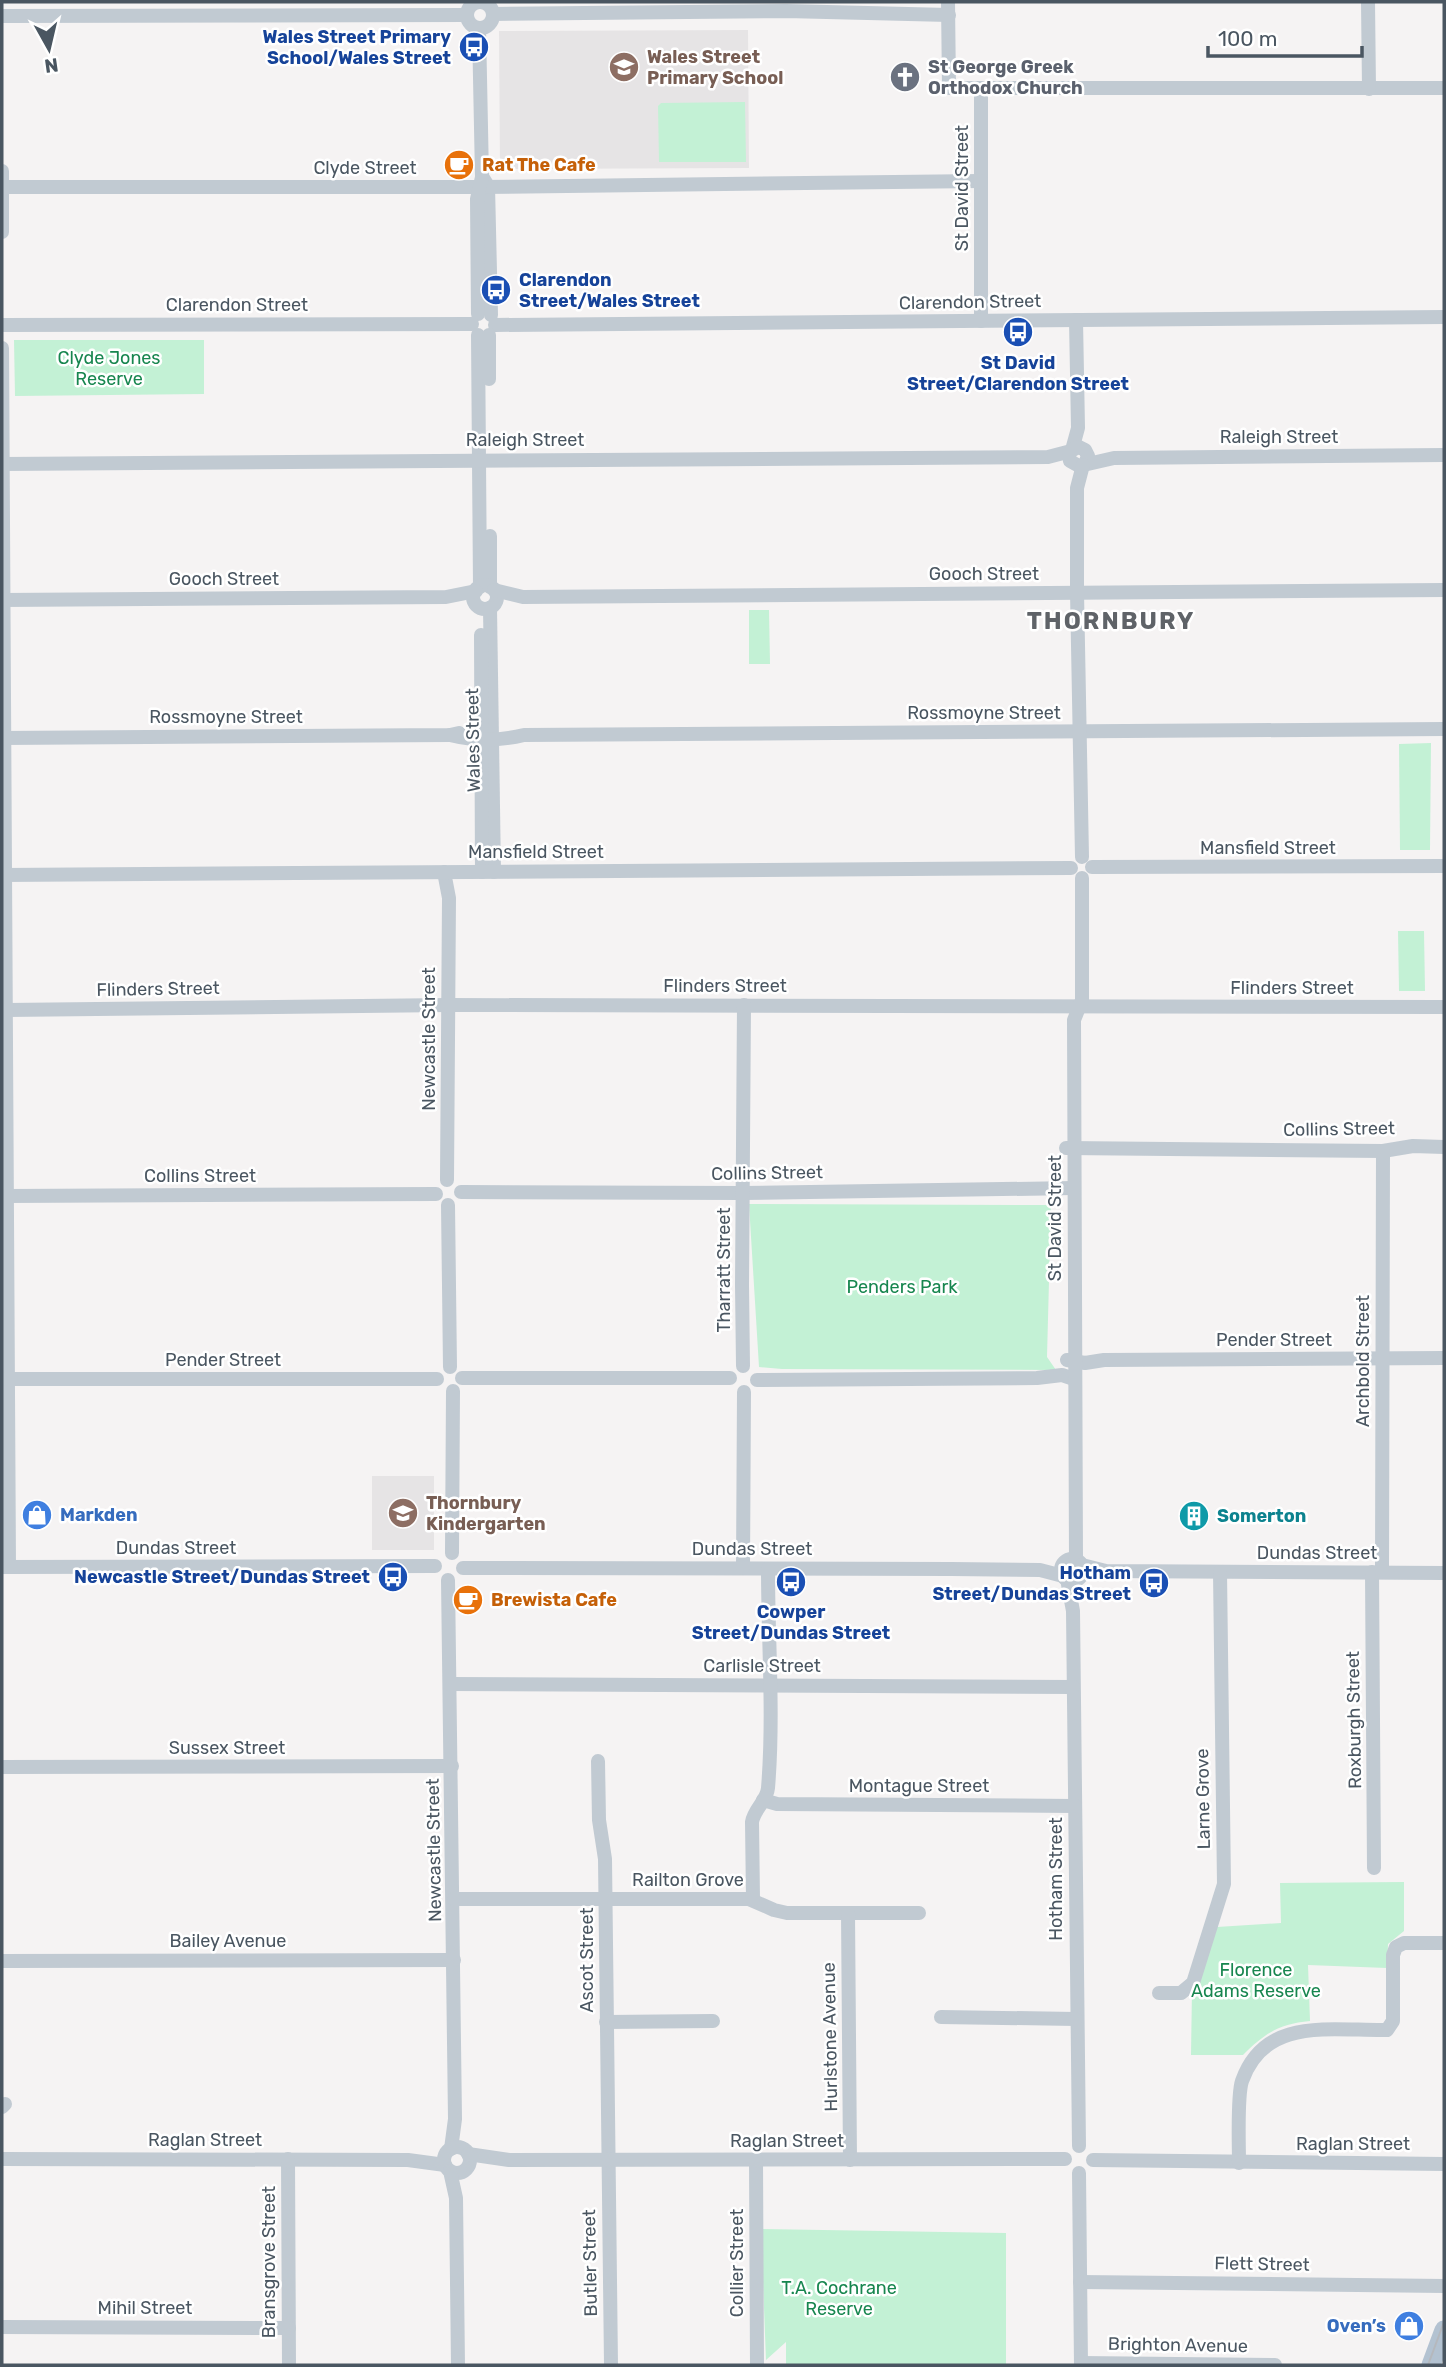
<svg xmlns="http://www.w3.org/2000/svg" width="1446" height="2367" font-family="Rubik,sans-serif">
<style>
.education{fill:#e6e4e5}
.green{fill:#c3f1d5}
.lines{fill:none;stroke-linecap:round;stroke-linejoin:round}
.minor{stroke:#c1cad2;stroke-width:14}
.major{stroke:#b3c2d1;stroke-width:19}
.tram{stroke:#b5b8bd;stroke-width:2}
.labels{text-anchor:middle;stroke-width:5;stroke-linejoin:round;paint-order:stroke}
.transit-label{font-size:18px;font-weight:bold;fill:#164399;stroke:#fff;text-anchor:end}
.education-label{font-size:18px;font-weight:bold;fill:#785e54;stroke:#fff;text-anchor:start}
.worship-label{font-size:18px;font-weight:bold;fill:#5b616d;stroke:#fff;text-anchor:start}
.food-label{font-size:18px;font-weight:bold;fill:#c56008;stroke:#fff;text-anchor:start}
.street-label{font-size:18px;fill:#4a5661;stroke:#fff}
.park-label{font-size:18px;fill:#17864f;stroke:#fff}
.shop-label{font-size:18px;font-weight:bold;fill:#366cbe;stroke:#fff;text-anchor:start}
.culture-label{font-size:18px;font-weight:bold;fill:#0d838f;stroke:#fff;text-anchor:start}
.district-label{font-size:24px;font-weight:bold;letter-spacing:2px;fill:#5f6368;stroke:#fff}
</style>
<rect width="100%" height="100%" fill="#f5f3f3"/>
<!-- education -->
<g class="education">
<path d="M748,30L749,168L500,169L499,31Z"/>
<rect x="372" y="1476" width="62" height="74"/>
</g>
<!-- green -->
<g class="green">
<path d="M745,102L746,162H659L658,106L661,103Z"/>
<path d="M14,340H204V394L15,396Z"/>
<path d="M749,610H769L770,664H749Z"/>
<path d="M1431,743L1430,850H1400L1399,744Z"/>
<path d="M1398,931H1424L1425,991H1399Z"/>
<path d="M749,1204L1051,1205L1047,1357L1056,1370L782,1369L759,1367Z"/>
<path d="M1404,1882V1931L1388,1944L1387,1968L1308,1965L1310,2021C1279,2024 1265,2033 1243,2055H1191L1192,1989L1217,1927L1281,1923L1280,1883Z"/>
<path d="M761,2229L1006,2233V2365H786V2342L766,2360Z"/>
</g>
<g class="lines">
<!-- minor -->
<g class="minor">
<path d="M948,2L949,88H1444"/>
<path d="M1368,2L1369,89"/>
<circle cx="480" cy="15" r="13"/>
<path d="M493,14L786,11L949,15"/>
<path d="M2,16L467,15"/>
<path d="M981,89V321"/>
<path d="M2,171V232"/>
<path d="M483,178L488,186L491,315"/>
<path d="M2,187H479L981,181"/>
<path d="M478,314L477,199L482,177L479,28"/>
<path d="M2,325L472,324"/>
<path d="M495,325L1444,317"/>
<path d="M478,335L480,587"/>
<path d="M2,348L9,1567"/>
<path d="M489,379V335"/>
<path d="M1072,450L1078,428L1076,320"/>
<path d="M2,464L1048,457L1071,451"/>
<path d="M1085,464L1088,456L1085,450L1079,447L1072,450L1069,455L1070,461L1079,466L1114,458L1444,455"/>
<path d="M490,536V587"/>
<circle cx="485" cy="597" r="12"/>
<path d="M494,590L523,597L1444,590"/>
<path d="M2,600L446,597L476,591"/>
<path d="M490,608L494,872"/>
<path d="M481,635L482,872"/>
<path d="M450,735C474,741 499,741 524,735L1444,729"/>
<path d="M2,738L450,735L459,733"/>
<path d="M1082,857L1077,592V488L1083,465"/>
<path d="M1092,867L1444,866"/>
<path d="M444,872L449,898L447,1180"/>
<path d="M2,875L1071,868"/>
<path d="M6,1010L448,1005L1444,1007"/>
<path d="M1066,1148L1383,1151L1413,1146L1444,1147"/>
<path d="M461,1192L743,1193L1074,1188"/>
<path d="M7,1196L436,1194"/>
<path d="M448,1205L450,1367"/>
<path d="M1067,1360L1085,1363L1104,1360L1444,1358"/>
<path d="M743,1366L742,1285L744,1005"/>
<path d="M462,1378H730"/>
<path d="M8,1379H437"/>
<path d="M757,1380L1037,1378L1062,1375L1074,1379"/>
<path d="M452,1553L453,1391"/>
<circle cx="1072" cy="1570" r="11"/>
<path d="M1076,1560L1074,1020L1082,1000V878"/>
<path d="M1082,1565L1106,1571L1444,1573"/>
<path d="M2,1567L435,1566"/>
<path d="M463,1568L951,1569L1040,1570L1063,1576"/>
<path d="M743,1568L744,1392"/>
<path d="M1372,1572L1374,1868"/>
<path d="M1382,1572L1383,1151"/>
<path d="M1067,1579L1073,1611L1079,2146"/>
<path d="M448,1580L455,2119L451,2149"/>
<path d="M450,1684L1073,1687"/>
<path d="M598,1761L599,1820L605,1859L611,2365"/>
<path d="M2,1767L452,1766"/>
<path d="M763,1800L777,1804L1075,1806"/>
<path d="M454,1899H749L774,1910L787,1913H919"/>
<path d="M753,1899L752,1822C754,1809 767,1801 768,1788C774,1715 768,1642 768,1569"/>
<path d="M848,1913L850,2160"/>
<path d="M2,1961L454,1960"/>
<path d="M1159,1993H1181L1193,1983L1224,1884L1220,1572"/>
<path d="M941,2017L1076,2019"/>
<path d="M606,2022L713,2021"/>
<path d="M2,2107L5,2104"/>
<circle cx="457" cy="2160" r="13"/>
<path d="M468,2154L509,2160L1065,2159"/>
<path d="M2,2159L408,2160L445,2165"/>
<path d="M288,2159L289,2365"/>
<path d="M756,2160L757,2365"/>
<path d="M1093,2160L1444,2164"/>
<path d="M1239,2163C1239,2144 1237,2096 1242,2081C1265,2016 1331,2031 1387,2030L1393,2021V1955L1396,1947L1404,1943H1444"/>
<path d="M450,2171L456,2198L458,2365"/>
<path d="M1079,2173L1081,2365"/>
<path d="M1080,2282L1444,2286"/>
<path d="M2,2327L289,2328"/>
<path d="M1081,2363L1275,2365"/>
</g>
<!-- major -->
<path class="major" d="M1431,2365L1444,2330"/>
<!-- tram -->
<path class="tram" d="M1428,2365L1444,2322"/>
</g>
<!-- icons -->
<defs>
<g id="bus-disc" transform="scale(1.575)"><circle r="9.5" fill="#1a4fb4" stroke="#fff"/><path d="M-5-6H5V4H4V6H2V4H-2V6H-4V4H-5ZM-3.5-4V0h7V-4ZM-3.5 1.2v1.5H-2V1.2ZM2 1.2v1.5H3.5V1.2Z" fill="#fff"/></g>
<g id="school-disc" transform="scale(1.575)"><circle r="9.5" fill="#8d6e63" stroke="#fff"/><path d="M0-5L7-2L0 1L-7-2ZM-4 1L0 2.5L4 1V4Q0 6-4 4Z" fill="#fff"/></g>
<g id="church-disc" transform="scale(1.575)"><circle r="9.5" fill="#6b7280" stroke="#fff"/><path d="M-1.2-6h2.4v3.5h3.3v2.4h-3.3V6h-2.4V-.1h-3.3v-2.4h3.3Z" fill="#fff"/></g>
<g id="cafe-disc" transform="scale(1.575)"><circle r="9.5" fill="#e8710a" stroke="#fff"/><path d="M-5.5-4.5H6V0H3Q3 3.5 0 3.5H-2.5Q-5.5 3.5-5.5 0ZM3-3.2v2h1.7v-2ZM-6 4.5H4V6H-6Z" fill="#fff"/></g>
<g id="shop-disc" transform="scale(1.575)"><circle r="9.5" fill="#3f7fe0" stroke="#fff"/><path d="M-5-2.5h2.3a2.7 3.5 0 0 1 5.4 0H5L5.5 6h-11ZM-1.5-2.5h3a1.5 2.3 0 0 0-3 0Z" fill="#fff"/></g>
<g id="building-disc" transform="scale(1.575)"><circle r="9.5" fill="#0f9aa8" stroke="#fff"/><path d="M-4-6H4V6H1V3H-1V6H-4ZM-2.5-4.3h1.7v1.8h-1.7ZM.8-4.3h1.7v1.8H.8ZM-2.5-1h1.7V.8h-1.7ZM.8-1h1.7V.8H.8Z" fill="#fff"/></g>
</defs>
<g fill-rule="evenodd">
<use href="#bus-disc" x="474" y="47"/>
<use href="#school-disc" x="624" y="67"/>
<use href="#church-disc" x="905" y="77"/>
<use href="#cafe-disc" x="459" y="165"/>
<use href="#bus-disc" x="496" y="290"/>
<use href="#bus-disc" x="1018" y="332"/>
<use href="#school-disc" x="403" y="1513"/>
<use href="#shop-disc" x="37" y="1515"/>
<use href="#building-disc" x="1194" y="1516"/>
<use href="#bus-disc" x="393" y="1577"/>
<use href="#bus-disc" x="791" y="1582"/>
<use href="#bus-disc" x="1154" y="1583"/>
<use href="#cafe-disc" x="468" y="1600"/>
<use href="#shop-disc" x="1409" y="2326"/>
</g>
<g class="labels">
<!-- transit labels -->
<g class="transit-label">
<text x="451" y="43">Wales Street Primary<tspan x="451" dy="21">School/Wales Street</tspan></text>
<text x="519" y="286" text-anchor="start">Clarendon<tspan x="519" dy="21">Street/Wales Street</tspan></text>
<text x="1018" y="369" text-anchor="middle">St David<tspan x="1018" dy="21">Street/Clarendon Street</tspan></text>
<text x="1131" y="1579">Hotham<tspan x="1131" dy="21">Street/Dundas Street</tspan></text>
<text x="370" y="1583">Newcastle Street/Dundas Street</text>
<text x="791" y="1618" text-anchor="middle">Cowper<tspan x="791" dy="21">Street/Dundas Street</tspan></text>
</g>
<!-- education labels -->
<g class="education-label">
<text x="647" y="63">Wales Street<tspan x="647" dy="21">Primary School</tspan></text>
<text x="426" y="1509">Thornbury<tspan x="426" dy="21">Kindergarten</tspan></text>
</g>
<!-- worship labels -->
<g class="worship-label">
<text x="928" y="73">St George Greek<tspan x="928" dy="21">Orthodox Church</tspan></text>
</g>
<!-- food labels -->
<g class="food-label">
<text x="482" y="171">Rat The Cafe</text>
<text x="491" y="1606">Brewista Cafe</text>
</g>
<!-- street labels -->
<g class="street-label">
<text x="365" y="174">Clyde Street</text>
<text transform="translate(962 188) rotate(-90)" y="6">St David Street</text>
<text transform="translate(970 302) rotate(-1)" y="6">Clarendon Street</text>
<text x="237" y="311">Clarendon Street</text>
<text x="1279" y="443">Raleigh Street</text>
<text x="525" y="446">Raleigh Street</text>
<text x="984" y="580">Gooch Street</text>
<text x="224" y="585">Gooch Street</text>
<text x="984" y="719">Rossmoyne Street</text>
<text x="226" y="723">Rossmoyne Street</text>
<text transform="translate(473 740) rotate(-91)" y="6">Wales Street</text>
<text x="1268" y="854">Mansfield Street</text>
<text x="536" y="858">Mansfield Street</text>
<text x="725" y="992">Flinders Street</text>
<text x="1292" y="994">Flinders Street</text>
<text transform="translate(158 989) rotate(-1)" y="6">Flinders Street</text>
<text transform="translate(429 1039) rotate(-90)" y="6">Newcastle Street</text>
<text transform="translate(1339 1129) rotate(-1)" y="6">Collins Street</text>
<text transform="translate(767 1173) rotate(-1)" y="6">Collins Street</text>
<text x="200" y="1182">Collins Street</text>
<text transform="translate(1055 1218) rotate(-90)" y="6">St David Street</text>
<text transform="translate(724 1270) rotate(-90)" y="6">Tharratt Street</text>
<text x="1274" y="1346">Pender Street</text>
<text x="223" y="1366">Pender Street</text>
<text transform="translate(1363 1361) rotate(-90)" y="6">Archbold Street</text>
<text x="176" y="1554">Dundas Street</text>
<text x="752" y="1555">Dundas Street</text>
<text x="1317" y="1559">Dundas Street</text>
<text x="762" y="1672">Carlisle Street</text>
<text transform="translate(1354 1720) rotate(-91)" y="6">Roxburgh Street</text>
<text x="227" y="1754">Sussex Street</text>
<text x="919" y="1792">Montague Street</text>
<text transform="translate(1203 1799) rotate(-91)" y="6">Larne Grove</text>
<text transform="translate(434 1850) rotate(-91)" y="6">Newcastle Street</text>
<text transform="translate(1056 1879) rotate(-90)" y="6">Hotham Street</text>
<text x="688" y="1886">Railton Grove</text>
<text x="228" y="1947">Bailey Avenue</text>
<text transform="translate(587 1960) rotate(-90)" y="6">Ascot Street</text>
<text transform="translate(830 2037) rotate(-91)" y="6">Hurlstone Avenue</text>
<text x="205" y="2146">Raglan Street</text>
<text x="787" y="2147">Raglan Street</text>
<text x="1353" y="2150">Raglan Street</text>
<text transform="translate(269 2262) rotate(-90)" y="6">Bransgrove Street</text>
<text transform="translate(590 2263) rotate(-91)" y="6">Butler Street</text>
<text transform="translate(737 2263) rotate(-90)" y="6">Collier Street</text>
<text transform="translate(1262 2264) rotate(1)" y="6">Flett Street</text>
<text x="145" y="2314">Mihil Street</text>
<text transform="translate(1178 2345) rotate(1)" y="6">Brighton Avenue</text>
</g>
<!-- park labels -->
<g class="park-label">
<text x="109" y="364">Clyde Jones<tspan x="109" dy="21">Reserve</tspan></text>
<text x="902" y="1293">Penders Park</text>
<text x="1256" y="1976">Florence<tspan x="1256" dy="21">Adams Reserve</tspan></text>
<text x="839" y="2294">T.A. Cochrane<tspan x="839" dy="21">Reserve</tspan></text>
</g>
<!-- shop labels -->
<g class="shop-label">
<text x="60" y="1521">Markden</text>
<text x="1386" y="2332" text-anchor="end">Oven’s</text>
</g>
<!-- culture labels -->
<g class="culture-label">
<text x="1217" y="1522">Somerton</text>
</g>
<!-- district labels -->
<g class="district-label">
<text x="1111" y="629">THORNBURY</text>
</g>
</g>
<!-- border -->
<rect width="1446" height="2367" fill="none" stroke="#4a5661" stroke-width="7"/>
<!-- north arrow -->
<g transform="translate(49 49) rotate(172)" stroke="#ffffff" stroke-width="5" paint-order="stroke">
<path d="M0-5L12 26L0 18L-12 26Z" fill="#4a5661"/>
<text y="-10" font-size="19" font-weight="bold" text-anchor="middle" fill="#4a5661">N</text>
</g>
<!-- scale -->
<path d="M1208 46v10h154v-10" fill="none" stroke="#4a5661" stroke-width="3.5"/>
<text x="1218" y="46" font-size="21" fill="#4a5661" stroke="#ffffff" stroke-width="5" paint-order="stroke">100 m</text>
</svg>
